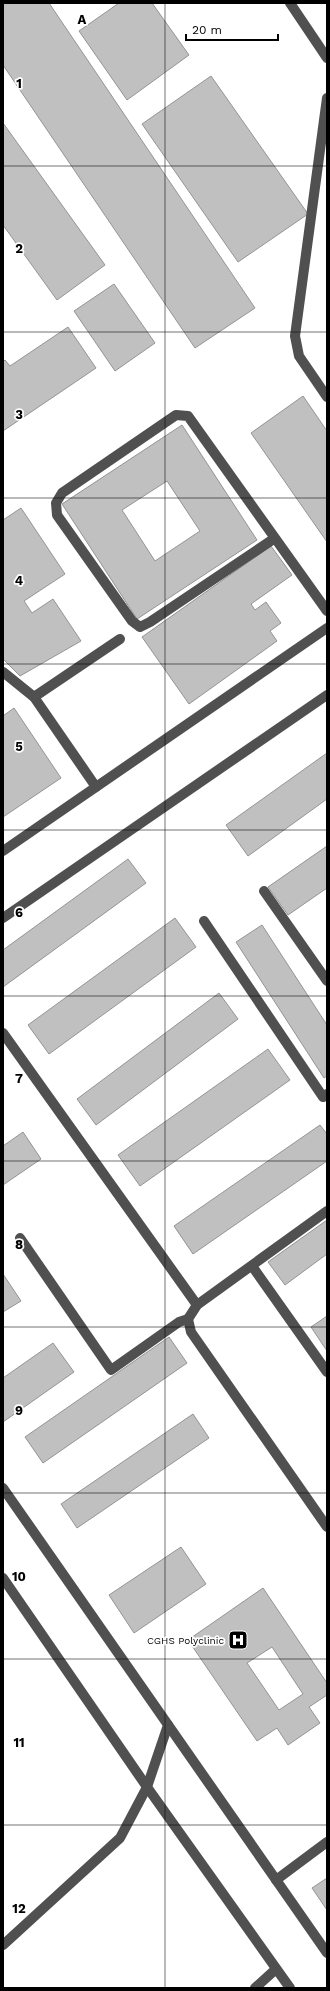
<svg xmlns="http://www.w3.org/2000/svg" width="330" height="1991" font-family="'Work Sans',sans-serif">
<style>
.building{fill:#c0c0c0;stroke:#949494;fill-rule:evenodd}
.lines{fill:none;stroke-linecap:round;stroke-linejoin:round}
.minor{stroke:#505050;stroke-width:10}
.grid{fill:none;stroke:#000;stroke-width:1;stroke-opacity:0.55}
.labels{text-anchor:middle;stroke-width:3.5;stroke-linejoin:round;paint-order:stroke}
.poi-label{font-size:10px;fill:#000;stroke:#fff;text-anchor:end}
.grid-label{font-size:13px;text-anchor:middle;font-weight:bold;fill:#000;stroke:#fff;stroke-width:3.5;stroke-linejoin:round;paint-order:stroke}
</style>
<rect width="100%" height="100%" fill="#fff"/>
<!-- building -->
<g class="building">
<path d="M3,3H49L255,308L195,348L3,65Z"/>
<path d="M119,3H152L189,55L127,100L79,31Z"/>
<path d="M211,76L308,214L238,262L142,124Z"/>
<path d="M3,123L105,265L57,300L3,225Z"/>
<path d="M114,284L155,343L115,371L74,311Z"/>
<path d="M68,327L96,368L3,431V362L5,360L10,366Z"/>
<path d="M303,396L327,431V542L251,433Z"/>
<path d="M182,425L257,540L137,619L62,504ZM167,481L200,531L155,561L122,510Z"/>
<path d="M21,508L65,574L24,601L32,613L53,599L81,641L20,676L3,659V520Z"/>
<path d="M271,546L292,575L251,604L255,610L266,602L281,623L270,631L277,641L189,704L142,637Z"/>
<path d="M14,708L61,778L3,817V716Z"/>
<path d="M327,753V799L248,856L226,825Z"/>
<path d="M327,846V888L288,915L268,887Z"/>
<path d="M128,859L146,883L3,987V950Z"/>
<path d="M175,918L196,947L49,1054L28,1025Z"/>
<path d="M262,925L327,1025V1076L324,1078L236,942Z"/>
<path d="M219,993L238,1019L96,1125L77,1099Z"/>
<path d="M268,1049L290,1080L140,1186L118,1155Z"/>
<path d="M320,1125L327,1134V1161L193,1254L174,1226Z"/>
<path d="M23,1132L41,1159L3,1185V1146Z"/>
<path d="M327,1220V1254L285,1285L268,1262Z"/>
<path d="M3,1274L21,1301L3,1312Z"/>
<path d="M327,1316V1351L311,1327Z"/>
<path d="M169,1337L187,1363L43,1463L25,1437Z"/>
<path d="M53,1343L74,1372L3,1422V1378Z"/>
<path d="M193,1414L209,1438L77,1528L61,1504Z"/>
<path d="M181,1547L206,1584L134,1633L109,1595Z"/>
<path d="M263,1588L327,1683V1695L309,1707L320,1723L288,1745L277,1728L257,1741L188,1640ZM272,1647L303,1694L279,1710L247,1663Z"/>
<path d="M327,1878V1910L312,1888Z"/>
</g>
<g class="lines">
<!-- minor -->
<g class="minor">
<path d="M290,3L327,58"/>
<path d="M327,98L295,336L299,356L327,397"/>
<path d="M275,538L150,622L140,627L132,621L57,515L56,503L62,493L176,415L188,416L327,611"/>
<path d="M3,672L34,697L96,787"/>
<path d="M34,697L120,639"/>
<path d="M3,851L327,628"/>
<path d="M264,891L327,981"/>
<path d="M3,918L327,695"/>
<path d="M204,921L323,1097L327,1094"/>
<path d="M3,1033L197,1305"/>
<path d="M327,1211L197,1305L188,1319L191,1332L327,1527"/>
<path d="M20,1238L111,1370L179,1322L188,1319"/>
<path d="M252,1266L327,1372"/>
<path d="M3,1488L327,1953"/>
<path d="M3,1578L147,1787L290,1988"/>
<path d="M276,1880L327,1842"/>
<path d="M3,1945L120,1838L147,1787L168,1725"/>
<path d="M255,1988L276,1969"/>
</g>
</g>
<!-- grid -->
<path class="grid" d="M165,3V1988M3,166H327M3,332H327M3,498H327M3,664H327M3,830H327M3,996H327M3,1161H327M3,1327H327M3,1493H327M3,1659H327M3,1825H327"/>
<!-- icons -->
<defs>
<g id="hospital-square" transform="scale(1)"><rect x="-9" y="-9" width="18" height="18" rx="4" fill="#000" stroke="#fff"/><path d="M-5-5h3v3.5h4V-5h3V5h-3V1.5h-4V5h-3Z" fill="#fff"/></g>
</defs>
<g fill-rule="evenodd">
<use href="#hospital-square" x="238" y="1640"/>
</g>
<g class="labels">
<!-- poi labels -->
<g class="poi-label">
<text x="224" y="1644">CGHS Polyclinic</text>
</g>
</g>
<g class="grid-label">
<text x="82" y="24">A</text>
<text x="19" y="88">1</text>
<text x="19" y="253">2</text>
<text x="19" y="419">3</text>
<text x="19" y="585">4</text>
<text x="19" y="751">5</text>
<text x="19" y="917">6</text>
<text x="19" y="1083">7</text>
<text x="19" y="1249">8</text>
<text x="19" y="1415">9</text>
<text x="19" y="1581">10</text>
<text x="19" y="1747">11</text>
<text x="19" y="1913">12</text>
</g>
<!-- border -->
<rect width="330" height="1991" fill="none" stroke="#000000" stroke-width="8"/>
<!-- scale -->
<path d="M186 34v6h92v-6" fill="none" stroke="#000000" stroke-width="2"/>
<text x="192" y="34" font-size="12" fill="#000000" stroke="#ffffff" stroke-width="3" paint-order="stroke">20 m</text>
</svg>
